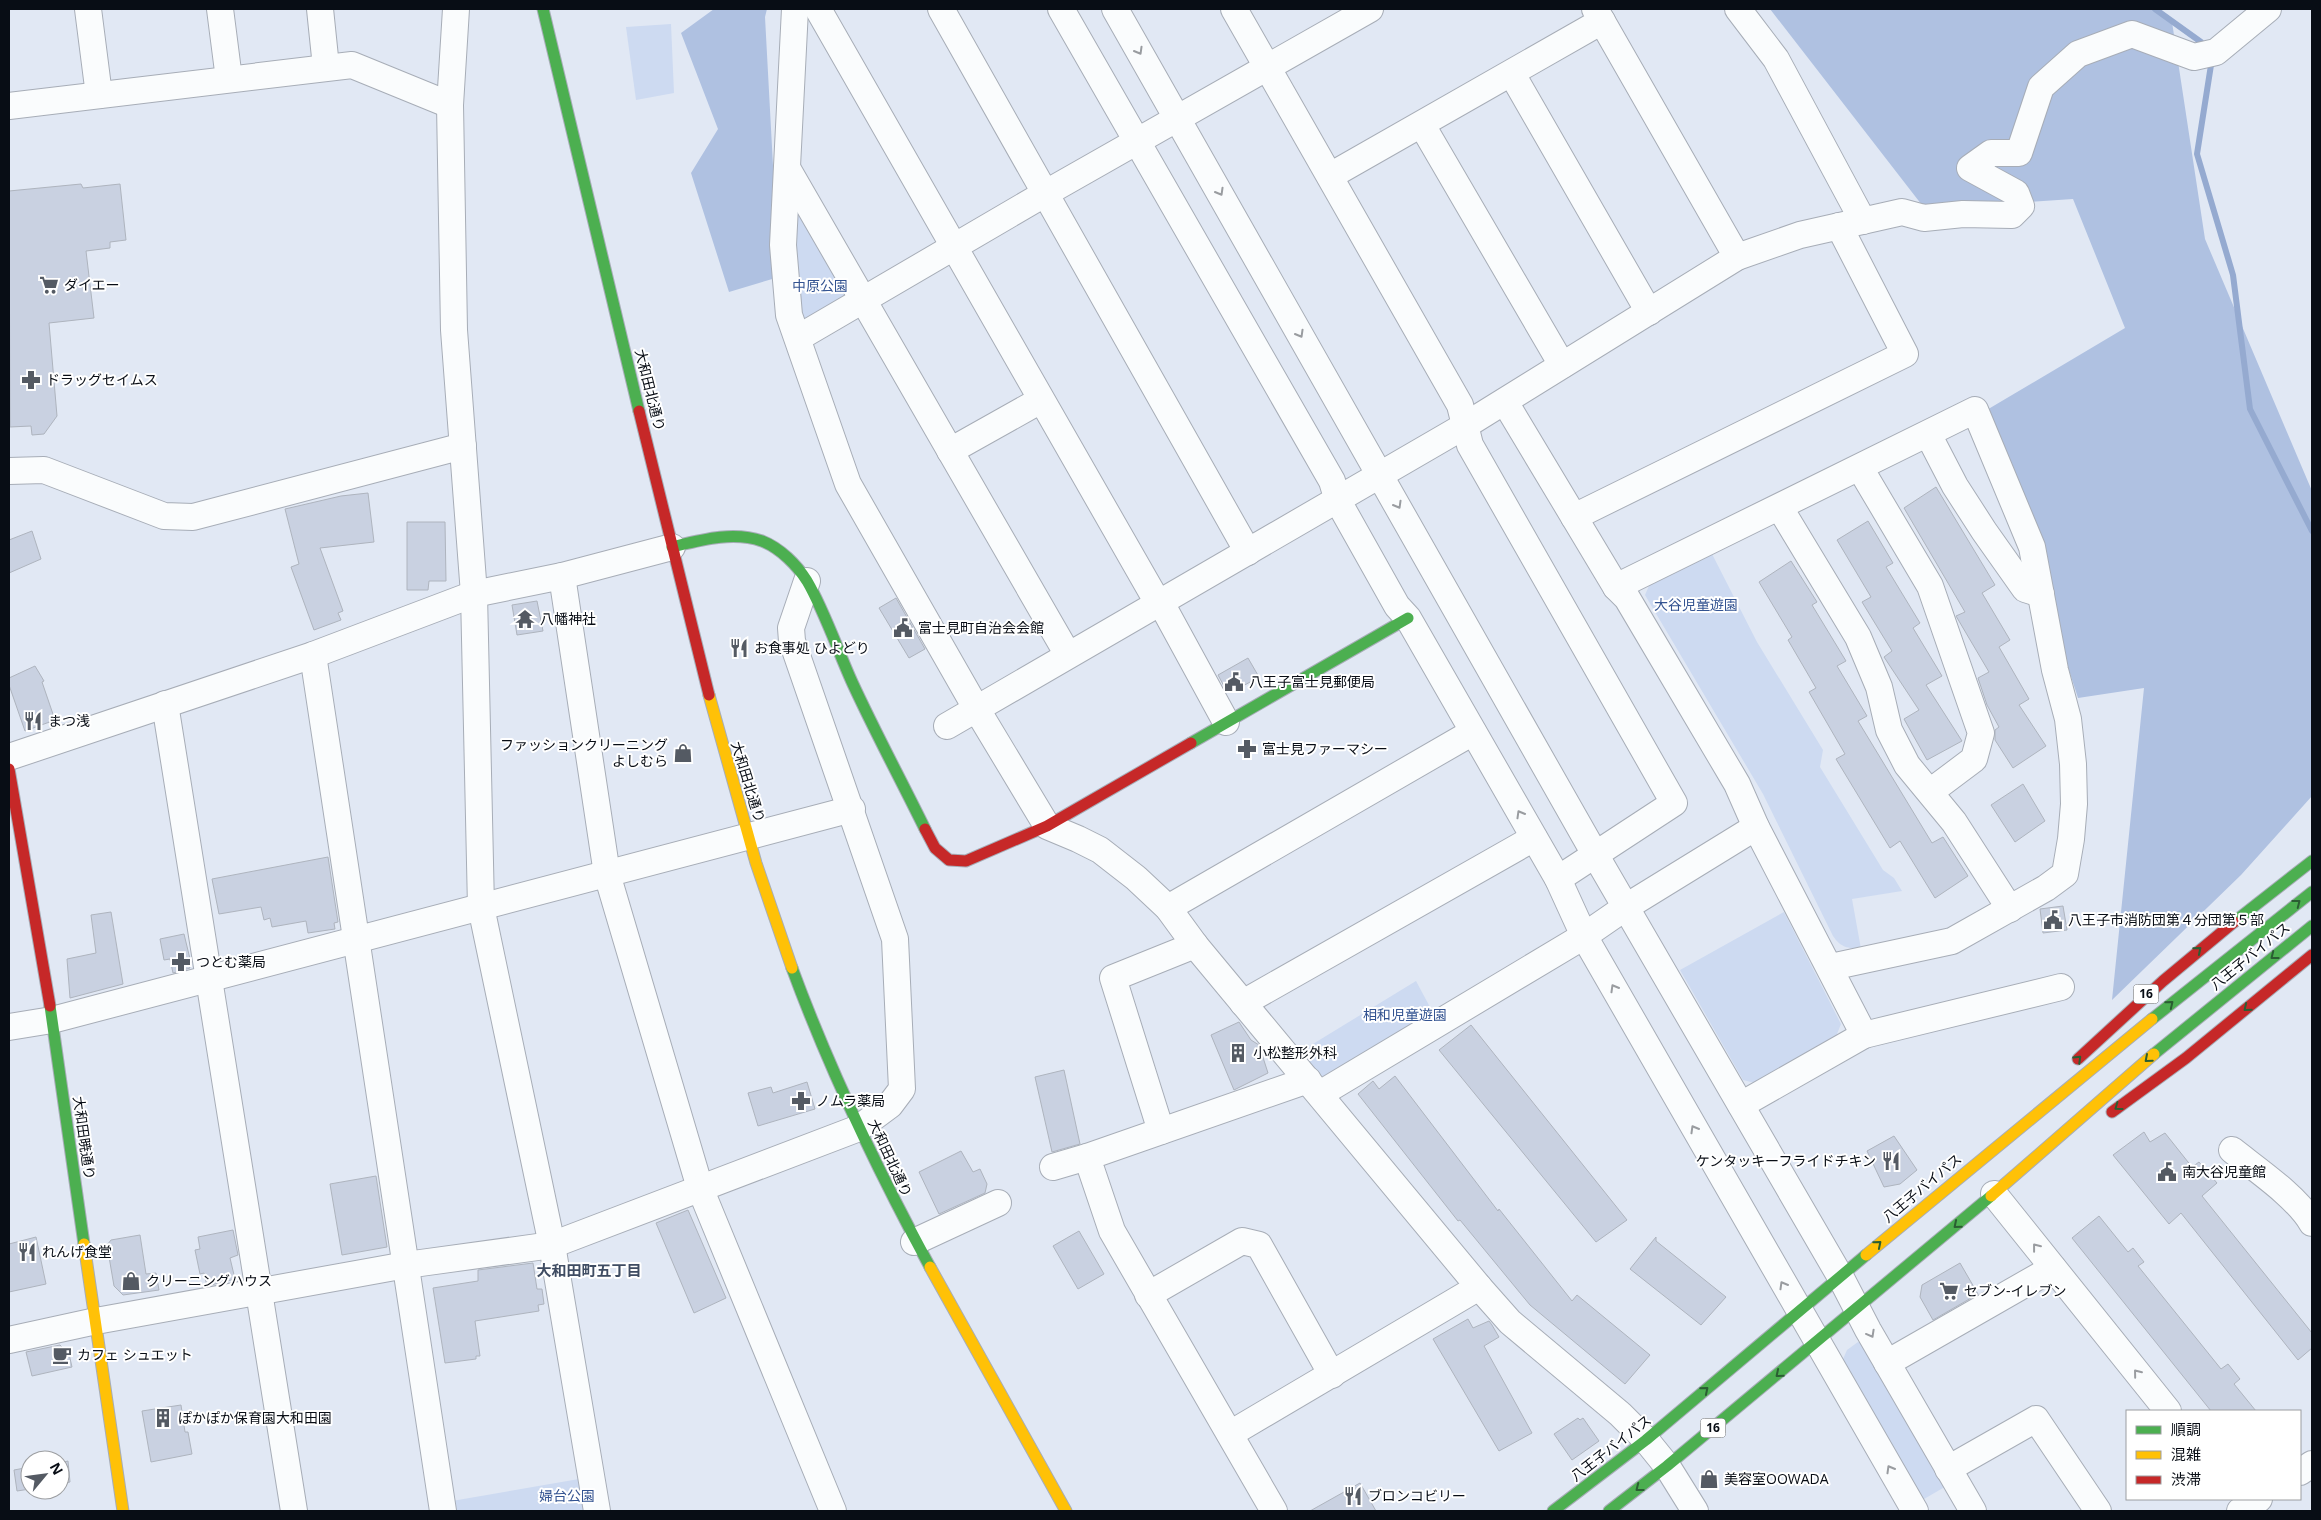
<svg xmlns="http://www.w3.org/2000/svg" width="2321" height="1520" font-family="'Open Sans','Noto Sans JP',sans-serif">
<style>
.green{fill:#cddaf1}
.forest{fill:#afc1e1}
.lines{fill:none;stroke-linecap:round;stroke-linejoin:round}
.stream{stroke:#95aad0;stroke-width:6}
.building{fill:#c9d1e1;stroke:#aeb4be}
.street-casing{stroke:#a7adb7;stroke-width:28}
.fast-casing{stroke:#a7adb7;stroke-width:13}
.slow-casing{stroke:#a7adb7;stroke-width:13}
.jam-casing{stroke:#a7adb7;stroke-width:13}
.street{stroke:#fafcfd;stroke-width:26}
.fast{stroke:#4caf50;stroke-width:11}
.slow{stroke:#ffc107;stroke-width:11}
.jam{stroke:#c62828;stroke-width:11}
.oneway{stroke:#999ca0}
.oneway2{stroke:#2a5e32}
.labels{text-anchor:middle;stroke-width:4;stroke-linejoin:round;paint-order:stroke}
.shield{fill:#fff;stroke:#52565b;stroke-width:1}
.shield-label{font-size:12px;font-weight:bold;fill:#080d15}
.poi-label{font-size:14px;fill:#080d15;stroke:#fff;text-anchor:start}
.park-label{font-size:14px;fill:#335391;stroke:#fff}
.street-label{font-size:14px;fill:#080d15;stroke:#fff}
.neighbourhood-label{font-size:15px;font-weight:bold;fill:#3f4c62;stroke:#fff}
</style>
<rect width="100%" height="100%" fill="#e1e8f4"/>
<!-- green -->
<g class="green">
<path d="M671,24L674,93L636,100L626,27Z"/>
<path d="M787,168L864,298L798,338Z"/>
<path d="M1711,552L1757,642L1823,750L1820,767L1883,870L1894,878L1902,891L1852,899L1861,949C1848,948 1841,948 1833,936L1763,794L1645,595L1651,581Z"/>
<path d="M1784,912L1841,1024L1835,1039L1759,1084L1743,1080L1680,970Z"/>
<path d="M1416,981L1438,1022L1320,1094L1290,1058Z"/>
<path d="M1858,1342L1869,1345L1948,1485L1919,1502L1840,1366L1847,1350Z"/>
<path d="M579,1479L584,1511H454L452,1501Z"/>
</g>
<!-- forest -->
<g class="forest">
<path d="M714,9H767L765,17L779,277L729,292L691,173L718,129L681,33Z"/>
<path d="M1770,9H2155L2172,22L2205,239L2312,491V796L2241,875L2112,1000L2144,688L2078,698L1985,411L2125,328L2073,199L1925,209Z"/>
</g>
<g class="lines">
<!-- stream -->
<g class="stream">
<path d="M2155,9L2201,42L2204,49"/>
<path d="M2209,60L2211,65L2197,154L2233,275L2250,409L2312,531"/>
</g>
</g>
<!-- building -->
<g class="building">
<path d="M81,184L83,188L120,184L126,240L110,242V248L86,251L94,318L49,323L57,416L44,434L32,435L31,426L10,427L9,191Z"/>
<path d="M1936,487L1995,585L1982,593L2010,640L1999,647L2029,699L2019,705L2046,746L2013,768L1995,740V730L1999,727L1987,705L1978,678L1989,672L1956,616L1965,612L1904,508Z"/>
<path d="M368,493L374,542L320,548L343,611L338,613L341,620L314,630L291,567L299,564L285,509L341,496Z"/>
<path d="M1868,521L1893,563L1886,567L1920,623L1913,628L1942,676L1926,685L1962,741L1927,760L1904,719L1919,710L1884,657L1892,651L1862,602L1871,597L1837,540Z"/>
<path d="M407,522H445L446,581H429L428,590H407Z"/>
<path d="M32,531L41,559L9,573V540Z"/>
<path d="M1791,561L1817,602L1812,605L1846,661L1837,666L1867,716L1858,721L1932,843L1943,837L1968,876L1935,898L1900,841L1890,848L1836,759L1845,754L1809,692L1816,688L1788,640L1792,637L1759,582Z"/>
<path d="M896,598L925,649L909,658L879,608Z"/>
<path d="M537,601L543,631L517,635L512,605Z"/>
<path d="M1248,658L1259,677L1234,691L1226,690L1218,675Z"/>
<path d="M35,666L44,681L42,682L55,720L25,731L9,685V678Z"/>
<path d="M2023,784L2045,821L2015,842L1991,805Z"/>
<path d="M328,857L338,922L334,923L335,929L308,933L306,921L272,927L270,918L264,920L261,907L219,914L212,879Z"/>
<path d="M2063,906L2067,930L2043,933L2040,909Z"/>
<path d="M111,912L123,984L70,998L67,959L96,953L91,915Z"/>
<path d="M184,934L191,963H188L190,968L173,973L170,959L164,960L160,939Z"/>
<path d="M1239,1022L1251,1040L1259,1045L1268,1073L1234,1090L1211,1035Z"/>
<path d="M1471,1025L1627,1220L1596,1242L1439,1050Z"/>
<path d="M1064,1070L1080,1144L1052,1152L1035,1077Z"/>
<path d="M1395,1076L1498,1211L1499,1209L1572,1301L1577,1295L1650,1355L1625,1384L1530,1305L1460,1220L1458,1221L1358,1094L1373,1081L1379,1089Z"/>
<path d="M807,1082L815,1109L758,1126L748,1093L771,1087L773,1093Z"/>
<path d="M2144,1132L2150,1142L2165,1133L2192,1167L2199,1162L2217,1183L2202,1196L2312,1333V1348L2298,1360L2181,1213L2169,1224L2113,1155Z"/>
<path d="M1894,1136L1917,1170L1900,1184L1884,1187L1867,1151Z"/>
<path d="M961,1151L973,1172L980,1169L987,1184L985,1193L939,1214L919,1172Z"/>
<path d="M376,1176L387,1247L342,1255L330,1184Z"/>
<path d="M688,1210L726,1298L694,1313L656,1223Z"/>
<path d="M2099,1216L2128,1252L2133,1248L2144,1262L2138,1266L2221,1369L2228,1364L2240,1379L2234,1384L2256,1411H2211L2072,1238Z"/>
<path d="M233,1230L238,1255L230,1258L235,1279L207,1286L204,1273L200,1274L195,1250L200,1249L198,1237Z"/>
<path d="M1079,1231L1104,1274L1078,1289L1053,1246Z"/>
<path d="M140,1235L146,1274L156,1273L159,1290L123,1295L114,1286L107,1245L111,1240Z"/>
<path d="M36,1237L46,1284L9,1292V1244Z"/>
<path d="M1656,1237V1241L1726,1297L1701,1325L1630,1269Z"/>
<path d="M533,1263L537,1289H542L544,1304L538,1305L539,1311L475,1321L480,1356H476V1359L445,1363L433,1288L478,1281V1270Z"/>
<path d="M1960,1263L1978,1294L1933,1320L1920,1297L1922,1285Z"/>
<path d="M1468,1319L1473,1328L1489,1321L1492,1325L1499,1337L1484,1346L1532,1433L1499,1451L1433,1339Z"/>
<path d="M60,1345L69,1354L72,1367L32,1376L26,1352Z"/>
<path d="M181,1405L185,1432H188L192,1454L151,1462L142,1411Z"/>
<path d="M1578,1418L1580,1420L1583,1418L1599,1441L1572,1460L1554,1434Z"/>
<path d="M68,1461L70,1482L60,1484V1463Z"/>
<path d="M30,1467V1489L17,1491L14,1470Z"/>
<path d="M1360,1483L1376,1511H1310Z"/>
</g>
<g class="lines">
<!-- street casing -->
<g class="street-casing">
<g id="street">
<path d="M88,9L99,95"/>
<path d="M220,9L229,79"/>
<path d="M320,9L326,67"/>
<path d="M456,9L450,105L454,330L474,594L481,907L552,1245L597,1511"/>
<path d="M795,9L783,245L789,315L848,484L976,708L1047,826L1078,839L1100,850L1136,878L1168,908L1195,945L1479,1287L1510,1322L1620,1414L1646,1440L1667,1466L1695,1511"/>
<path d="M818,9L1158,603"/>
<path d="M941,9L1248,552"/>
<path d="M1061,9L1332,481L1338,501L1397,606L1408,618L1558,879L1584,936L1915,1511"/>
<path d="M1115,9L1596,856L1840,1276L1868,1330L1973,1511"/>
<path d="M1234,9L1460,405L1470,445L1674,803L1558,879"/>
<path d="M1595,9L1737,257"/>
<path d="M1738,9L1776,59L1863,221"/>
<path d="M1512,74L1649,312"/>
<path d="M9,106L352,65L450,105"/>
<path d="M1422,125L1562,365"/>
<path d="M787,168L1068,655"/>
<path d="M1330,176L1602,21"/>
<path d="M798,338L1046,193L1370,9"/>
<path d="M1505,402L1616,587L1627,598L1737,784L1756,827L1864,1035"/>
<path d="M1928,434L1955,486L1984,531L2025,589L2041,594"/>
<path d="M950,451L1041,400"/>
<path d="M1860,468L1930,586L1981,733L1974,759L1930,792"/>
<path d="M9,471L44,470L164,516L193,517L463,446"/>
<path d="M1780,508L1858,637L1879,687L1889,730L1907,765L1954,822L2010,909"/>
<path d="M1574,517L1905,354L1839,226"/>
<path d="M562,576L607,874L700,1188L833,1511"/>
<path d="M1616,587L1975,410L2032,547L2055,670L2068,719L2073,764L2074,804L2071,839L2065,874L2046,888L1952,941L1831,967"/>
<path d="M1160,601L1226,722"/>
<path d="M313,655L443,1511"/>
<path d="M165,704L294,1511"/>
<path d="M947,726L1466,425L1737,257L1800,235L1902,212L1924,218L1963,214L2012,215L2021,206L2016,193L1970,168L1991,153H2019L2041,87L2078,54L2132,34L2194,57L2216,52L2268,9"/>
<path d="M9,757L313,655L474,594L562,576L672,547"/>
<path d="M1168,908L1473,732"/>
<path d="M1243,1003L1534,838"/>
<path d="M9,1027L52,1020L852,809"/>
<path d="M1320,1094L1584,936L1626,907L1756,827"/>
<path d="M1741,1105L1864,1035L2061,987"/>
<path d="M1161,1131L1113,978L1195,945"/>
<path d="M2232,1150C2257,1170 2296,1196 2312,1223"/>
<path d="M1053,1167L1087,1157"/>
<path d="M1994,1194L2168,1411"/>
<path d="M914,1242L998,1203"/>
<path d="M1148,1295L1242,1241L1259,1245L1332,1375"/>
<path d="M9,1340L96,1321L406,1265L552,1245L859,1128L890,1105L902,1089L895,939L792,641L791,628L807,581"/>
<path d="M1887,1363L2053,1268"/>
<path d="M1230,1434L1479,1287"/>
<path d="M1948,1469L2036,1419L2098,1511"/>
<path d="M2300,1472L2312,1464"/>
<path d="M1274,1511L1112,1231L1087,1157L1308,1080"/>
<path d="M2240,1511L2259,1499"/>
</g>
</g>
<!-- fast casing -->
<g class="fast-casing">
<g id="fast">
<path d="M543,9L639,411"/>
<path d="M672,547C701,540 733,531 762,541C780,548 797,565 807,581C824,610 838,651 852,682C875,732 901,780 925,829"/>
<path d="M1191,743L1408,618"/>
<path d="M2234,922L2312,861"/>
<path d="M792,968C830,1071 878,1171 930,1267"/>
<path d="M50,1006L84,1244"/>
<path d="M2152,1019L2312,892"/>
<path d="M2154,1054L2312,926"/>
<path d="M1553,1511L1646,1440L1866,1255"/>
<path d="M1609,1511L1667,1466L1991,1196"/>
</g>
</g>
<!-- slow casing -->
<g class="slow-casing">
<g id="slow">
<path d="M709,695L756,863L792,968"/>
<path d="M1991,1196L2154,1054"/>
<path d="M84,1244L123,1511"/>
<path d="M1866,1255L2152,1019"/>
<path d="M930,1267L1066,1511"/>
</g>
</g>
<!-- jam casing -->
<g class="jam-casing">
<g id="jam">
<path d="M639,411L709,695"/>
<path d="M9,769L50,1006"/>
<path d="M925,829L935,848L949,860L966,861L1047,826L1191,743"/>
<path d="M2078,1059L2163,981L2234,922"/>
<path d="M2112,1112L2186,1058L2312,955"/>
</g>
</g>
<!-- street -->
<use href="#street" class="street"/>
<!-- fast -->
<use href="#fast" class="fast"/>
<!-- slow -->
<use href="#slow" class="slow"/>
<!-- jam -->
<use href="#jam" class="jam"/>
</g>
<!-- one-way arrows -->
<defs><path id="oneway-chevron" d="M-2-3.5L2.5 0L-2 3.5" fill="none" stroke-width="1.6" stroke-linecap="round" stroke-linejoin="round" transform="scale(1.25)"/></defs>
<g class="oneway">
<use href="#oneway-chevron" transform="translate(1139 51) rotate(60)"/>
<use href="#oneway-chevron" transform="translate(1220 192) rotate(60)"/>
<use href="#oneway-chevron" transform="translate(1300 334) rotate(60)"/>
<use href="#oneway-chevron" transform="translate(1398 505) rotate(60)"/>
<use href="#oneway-chevron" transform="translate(1520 814) rotate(-120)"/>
<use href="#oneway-chevron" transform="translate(1614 988) rotate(-120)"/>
<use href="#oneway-chevron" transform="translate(1694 1129) rotate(-120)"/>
<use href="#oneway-chevron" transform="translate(2036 1247) rotate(-128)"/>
<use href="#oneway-chevron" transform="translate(1783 1285) rotate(-120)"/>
<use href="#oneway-chevron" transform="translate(1871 1334) rotate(61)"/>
<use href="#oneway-chevron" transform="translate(2137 1373) rotate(-129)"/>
<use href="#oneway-chevron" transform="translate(1890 1469) rotate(-120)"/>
</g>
<g class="oneway2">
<use href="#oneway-chevron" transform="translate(2297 903) rotate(-38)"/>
<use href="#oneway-chevron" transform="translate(2198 950) rotate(-40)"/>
<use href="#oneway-chevron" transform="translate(2274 956) rotate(142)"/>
<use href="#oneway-chevron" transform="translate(2170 1004) rotate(-39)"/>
<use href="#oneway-chevron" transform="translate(2247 1008) rotate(141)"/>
<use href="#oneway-chevron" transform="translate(2078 1059) rotate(-44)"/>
<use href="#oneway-chevron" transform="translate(2148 1059) rotate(139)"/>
<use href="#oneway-chevron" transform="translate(2118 1107) rotate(144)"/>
<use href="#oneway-chevron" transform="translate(1957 1225) rotate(140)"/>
<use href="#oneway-chevron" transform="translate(1878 1244) rotate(-40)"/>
<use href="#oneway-chevron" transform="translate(1779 1374) rotate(140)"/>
<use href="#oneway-chevron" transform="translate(1705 1390) rotate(-40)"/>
<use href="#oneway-chevron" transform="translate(1639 1488) rotate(142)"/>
</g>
<!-- icons -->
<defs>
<g id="supermarket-bare" transform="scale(1.5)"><path d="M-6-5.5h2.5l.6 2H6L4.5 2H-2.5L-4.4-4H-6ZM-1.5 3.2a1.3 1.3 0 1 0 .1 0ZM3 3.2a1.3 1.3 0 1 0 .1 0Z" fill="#545a63" stroke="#fff" stroke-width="2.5" paint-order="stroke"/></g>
<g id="pharmacy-bare" transform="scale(1.5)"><path d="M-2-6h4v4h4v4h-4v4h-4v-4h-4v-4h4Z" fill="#545a63" stroke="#fff" stroke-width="2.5" paint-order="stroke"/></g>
<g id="temple-bare" transform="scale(1.5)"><path d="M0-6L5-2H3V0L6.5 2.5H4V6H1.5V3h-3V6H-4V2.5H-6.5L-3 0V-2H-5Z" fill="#545a63" stroke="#fff" stroke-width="2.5" paint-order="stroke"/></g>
<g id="civic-bare" transform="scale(1.5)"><path d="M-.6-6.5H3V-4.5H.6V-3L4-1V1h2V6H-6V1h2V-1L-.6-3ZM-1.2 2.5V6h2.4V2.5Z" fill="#545a63" stroke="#fff" stroke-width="2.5" paint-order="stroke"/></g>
<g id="restaurant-bare" transform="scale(1.5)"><path d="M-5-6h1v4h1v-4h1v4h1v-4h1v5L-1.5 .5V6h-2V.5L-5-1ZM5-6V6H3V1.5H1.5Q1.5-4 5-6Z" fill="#545a63" stroke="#fff" stroke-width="2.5" paint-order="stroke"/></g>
<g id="shop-bare" transform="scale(1.5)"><path d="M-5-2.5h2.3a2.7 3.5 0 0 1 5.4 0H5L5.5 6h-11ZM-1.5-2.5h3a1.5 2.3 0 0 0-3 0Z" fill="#545a63" stroke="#fff" stroke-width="2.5" paint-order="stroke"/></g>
<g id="building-bare" transform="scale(1.5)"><path d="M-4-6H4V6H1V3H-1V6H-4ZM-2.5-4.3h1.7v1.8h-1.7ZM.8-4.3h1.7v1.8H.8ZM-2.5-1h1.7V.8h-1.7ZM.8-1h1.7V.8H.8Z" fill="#545a63" stroke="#fff" stroke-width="2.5" paint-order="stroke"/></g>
<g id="cafe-bare" transform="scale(1.5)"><path d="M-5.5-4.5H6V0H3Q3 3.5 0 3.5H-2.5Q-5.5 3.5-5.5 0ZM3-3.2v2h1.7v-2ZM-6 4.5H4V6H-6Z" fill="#545a63" stroke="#fff" stroke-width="2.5" paint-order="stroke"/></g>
</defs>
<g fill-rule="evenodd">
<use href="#supermarket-bare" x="49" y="285"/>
<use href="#pharmacy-bare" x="31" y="380"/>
<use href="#temple-bare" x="525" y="619"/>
<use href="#civic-bare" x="903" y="628"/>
<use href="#restaurant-bare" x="739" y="648"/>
<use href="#civic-bare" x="1234" y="682"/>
<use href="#restaurant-bare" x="33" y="721"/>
<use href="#pharmacy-bare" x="1247" y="749"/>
<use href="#shop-bare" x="683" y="753"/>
<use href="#civic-bare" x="2053" y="920"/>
<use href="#pharmacy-bare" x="181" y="962"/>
<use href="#building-bare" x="1238" y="1053"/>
<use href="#pharmacy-bare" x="801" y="1101"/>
<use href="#restaurant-bare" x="1891" y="1161"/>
<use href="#civic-bare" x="2167" y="1172"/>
<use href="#restaurant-bare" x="27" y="1252"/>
<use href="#shop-bare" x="131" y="1281"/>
<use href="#supermarket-bare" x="1949" y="1291"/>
<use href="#cafe-bare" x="62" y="1355"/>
<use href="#building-bare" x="163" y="1418"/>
<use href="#shop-bare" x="1709" y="1479"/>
<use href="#restaurant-bare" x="1353" y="1496"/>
</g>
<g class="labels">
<!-- shield labels -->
<g class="shield">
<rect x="2133.5" y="984.5" width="25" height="19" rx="4"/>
<rect x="1700.5" y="1418.5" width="25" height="19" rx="4"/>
</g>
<g class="shield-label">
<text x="2146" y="998">16</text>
<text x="1713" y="1432">16</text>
</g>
<!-- poi labels -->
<g class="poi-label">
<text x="64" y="290">ダイエー</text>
<text x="46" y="385">ドラッグセイムス</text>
<text x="540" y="624">八幡神社</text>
<text x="918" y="633">富士見町自治会会館</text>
<text x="754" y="653">お食事処 ひよどり</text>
<text x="1249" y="687">八王子富士見郵便局</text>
<text x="48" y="726">まつ浅</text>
<text x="668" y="750" text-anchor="end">ファッションクリーニング<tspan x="668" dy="16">よしむら</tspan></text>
<text x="1262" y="754">富士見ファーマシー</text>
<text x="2068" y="925">八王子市消防団第４分団第５部</text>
<text x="196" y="967">つとむ薬局</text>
<text x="1253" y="1058">小松整形外科</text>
<text x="816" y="1106">ノムラ薬局</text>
<text x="1876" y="1166" text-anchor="end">ケンタッキーフライドチキン</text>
<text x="2182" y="1177">南大谷児童館</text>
<text x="42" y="1257">れんげ食堂</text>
<text x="146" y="1286">クリーニングハウス</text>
<text x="1964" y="1296">セブン-イレブン</text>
<text x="77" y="1360">カフェ シュエット</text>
<text x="178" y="1423">ぽかぽか保育園大和田園</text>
<text x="1724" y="1484">美容室OOWADA</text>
<text x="1368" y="1501">ブロンコビリー</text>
</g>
<!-- park labels -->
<g class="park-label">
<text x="820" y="291">中原公園</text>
<text x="1696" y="610">大谷児童遊園</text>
<text x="1405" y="1020">相和児童遊園</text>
<text x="567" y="1501">婦台公園</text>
</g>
<!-- street labels -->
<g class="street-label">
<text transform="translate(650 390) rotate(76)" y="5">大和田北通り</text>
<text transform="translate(748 782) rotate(73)" y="5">大和田北通り</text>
<text transform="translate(2250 956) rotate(-39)" y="5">八王子バイパス</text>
<text transform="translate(84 1138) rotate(82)" y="5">大和田暁通り</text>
<text transform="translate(890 1158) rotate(65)" y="5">大和田北通り</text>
<text transform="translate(1922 1188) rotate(-40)" y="5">八王子バイパス</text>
<text transform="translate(1611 1448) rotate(-38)" y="5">八王子バイパス</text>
</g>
<!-- neighbourhood labels -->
<g class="neighbourhood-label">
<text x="589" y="1276">大和田町五丁目</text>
</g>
</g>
<!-- border -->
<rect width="2321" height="1520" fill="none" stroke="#080d15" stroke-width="20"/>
<!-- legend -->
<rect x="2126" y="1410" width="175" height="90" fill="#ffffff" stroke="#9c9ea1"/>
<rect x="2136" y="1426" width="25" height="8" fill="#4caf50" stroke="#9c9ea1"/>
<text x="2171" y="1435" font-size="15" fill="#080d15">順調</text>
<rect x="2136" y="1451" width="25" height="8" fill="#ffc107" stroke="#9c9ea1"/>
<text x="2171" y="1460" font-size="15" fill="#080d15">混雑</text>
<rect x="2136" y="1476" width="25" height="8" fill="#c62828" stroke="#9c9ea1"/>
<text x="2171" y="1485" font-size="15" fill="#080d15">渋滞</text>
<!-- north arrow -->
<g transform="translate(45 1475) rotate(61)"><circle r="24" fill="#ffffff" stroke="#9c9ea1"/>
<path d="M0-4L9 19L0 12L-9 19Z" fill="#545a63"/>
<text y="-8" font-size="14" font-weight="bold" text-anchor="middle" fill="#080d15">N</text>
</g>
</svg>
